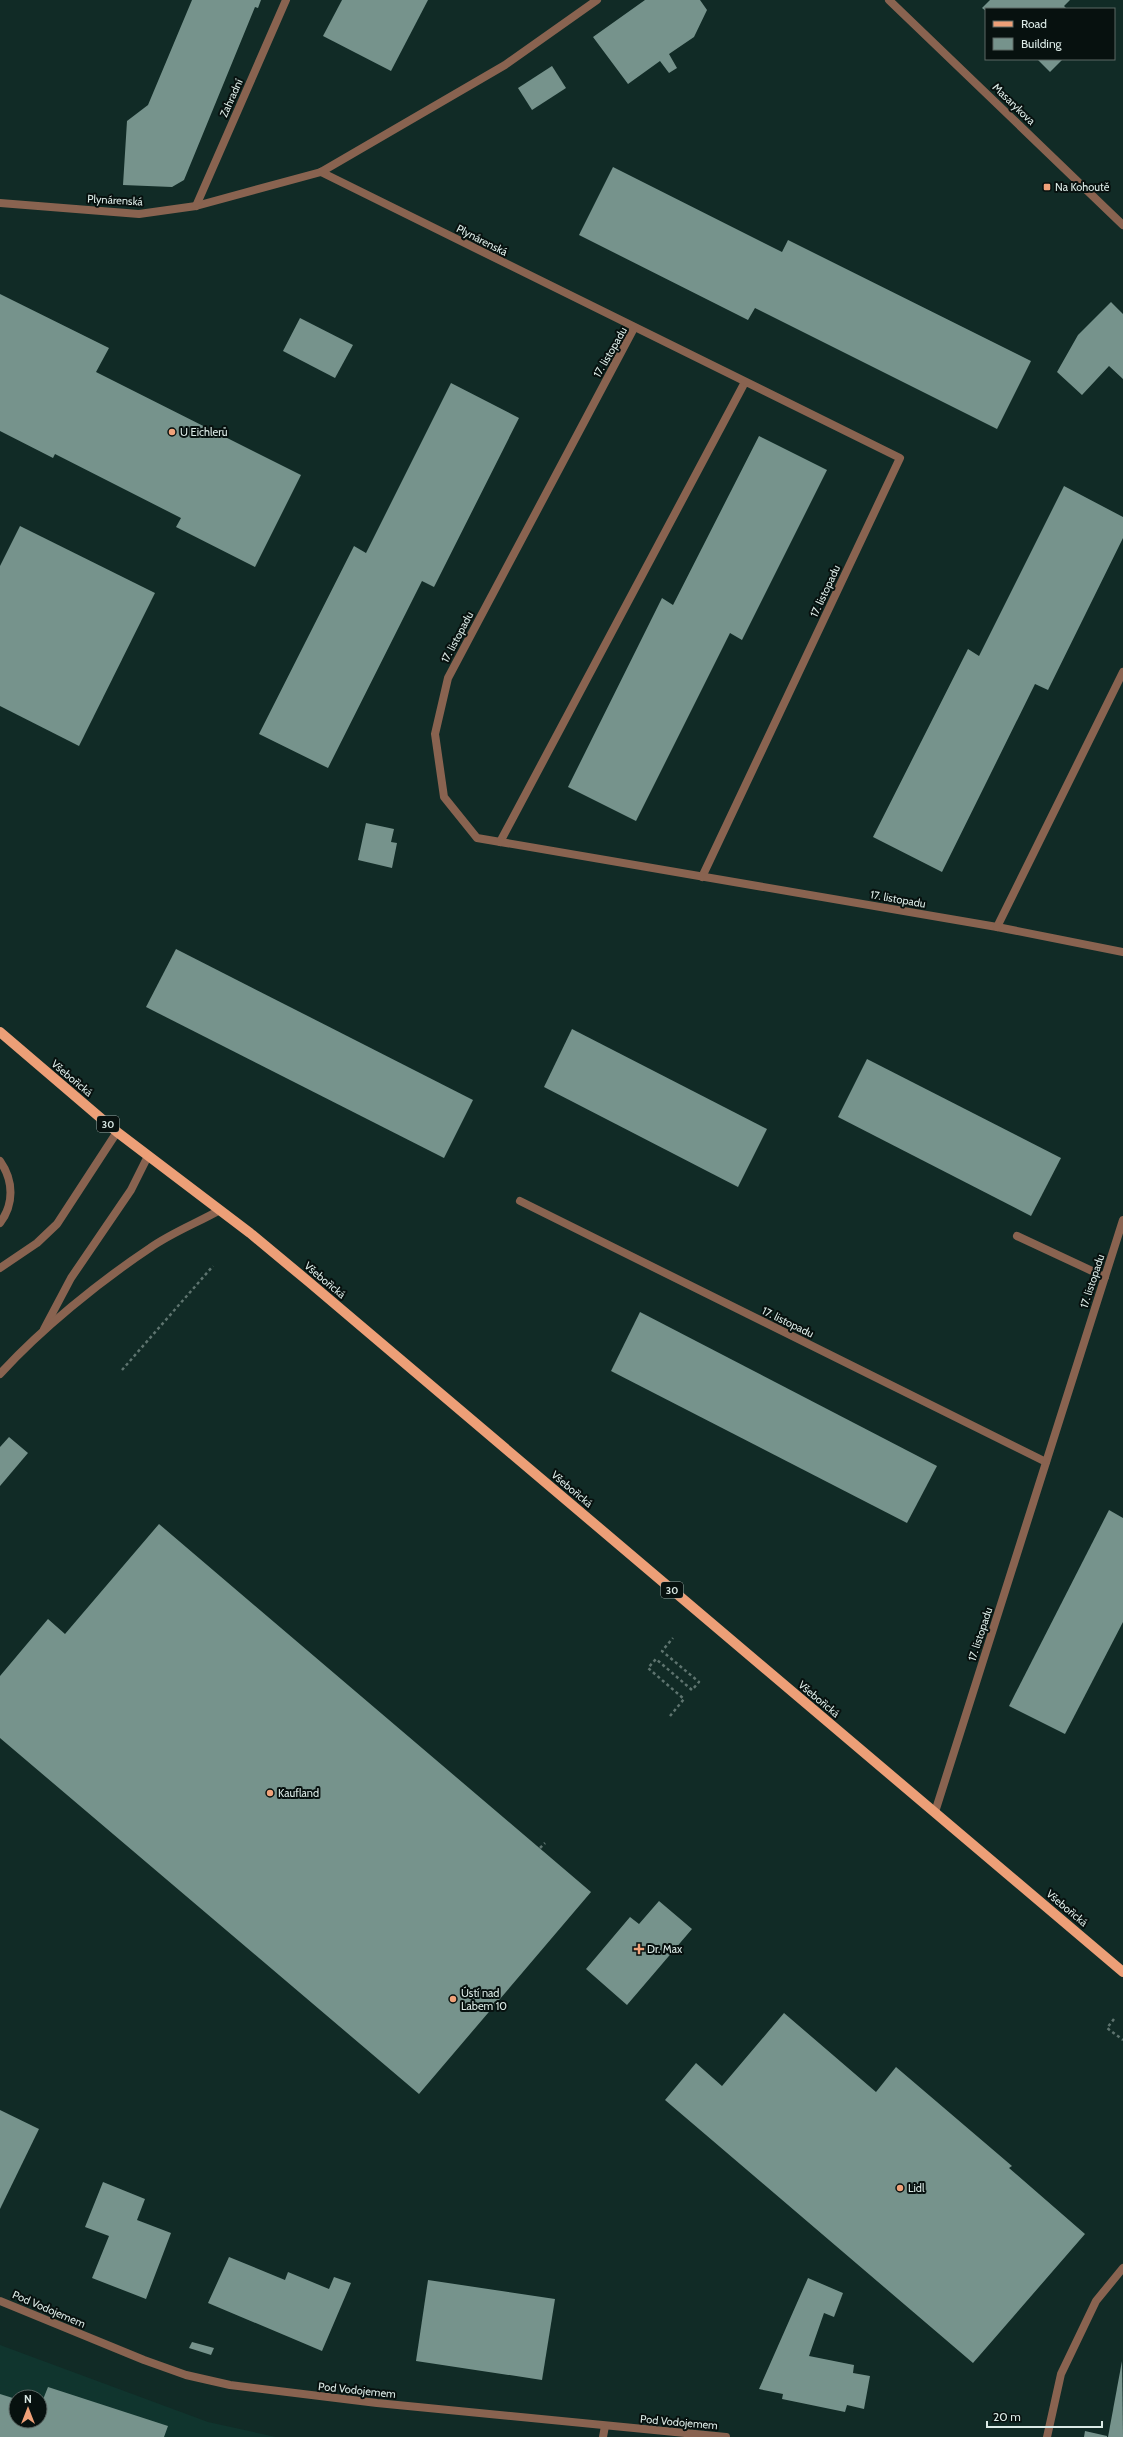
<svg xmlns="http://www.w3.org/2000/svg" width="1123" height="2437" font-family="Cabin,sans-serif">
<style>
.built{fill:#10352e;fill-rule:evenodd}
.building{fill:#76938c}
.lines{fill:none;stroke-linecap:round;stroke-linejoin:round}
.path{stroke:#5e746f;stroke-width:2.5;stroke-dasharray:3 3;stroke-linecap:butt}
.service{stroke:#896350;stroke-width:8}
.minor{stroke:#896350;stroke-width:8}
.primary{stroke:#ed9f77;stroke-width:10}
.poi-dot{fill:#f0a27a;stroke:#07110f;stroke-width:1.5}
.labels{text-anchor:middle;stroke-width:4;stroke-linejoin:round;paint-order:stroke}
.shield{fill:#07110f;stroke:#9ba9a6;stroke-width:1}
.shield-label{font-size:10px;font-weight:bold;fill:#dbeae6}
.street-label{font-size:11px;fill:#dbeae6;stroke:#07110f}
.poi-label{font-size:11px;fill:#dbeae6;stroke:#07110f;text-anchor:start}
</style>
<rect width="100%" height="100%" fill="#112b26"/>
<!-- built -->
<path class="built" d="M0,2345L208,2422L276,2437H0ZM16,2397H40V2421H16Z"/>
<!-- building -->
<g class="building">
<path d="M192,0H261L258,8L255,7L184,180L172,187L123,185L127,121L148,105Z"/>
<path d="M342,0H428L391,71L323,36Z"/>
<path d="M645,0H700L707,10L694,37L669,54L677,68L669,73L660,61L628,84L593,37Z"/>
<path d="M990,0H1070L1064,6L1067,9H986V11L982,8Z"/>
<path d="M1037,59H1063L1050,72Z"/>
<path d="M552,66L566,88L532,110L518,88Z"/>
<path d="M613,167L782,252L788,240L1031,361L997,429L755,308L748,320L579,235Z"/>
<path d="M0,294L109,348L96,372L301,475L255,567L176,527L181,518L55,454L53,458L0,431Z"/>
<path d="M1111,302L1123,314V379L1109,366L1082,395L1057,372L1078,335Z"/>
<path d="M300,318L353,345L335,378L283,351Z"/>
<path d="M451,383L519,418L434,587L422,581L328,768L259,734L354,546L366,553Z"/>
<path d="M759,436L827,470L742,640L730,633L636,821L568,787L662,598L673,605Z"/>
<path d="M1064,486L1123,517V538L1048,690L1035,684L942,872L873,837L968,649L979,656Z"/>
<path d="M20,526L155,593L79,746L0,706V566Z"/>
<path d="M366,823L394,829L391,842L397,843L392,868L358,860Z"/>
<path d="M176,949L473,1100L444,1158L146,1007Z"/>
<path d="M572,1029L767,1129L738,1187L544,1087Z"/>
<path d="M867,1059L1061,1158L1031,1216L838,1117Z"/>
<path d="M640,1312L937,1466L907,1523L611,1371Z"/>
<path d="M9,1437L28,1453L0,1486V1447Z"/>
<path d="M1109,1510L1123,1518V1622L1065,1734L1009,1706Z"/>
<path d="M159,1524L591,1892L419,2094L0,1738V1676L48,1619L65,1634Z"/>
<path d="M659,1901L692,1929L627,2005L586,1969L630,1917L639,1924Z"/>
<path d="M784,2013L876,2092L896,2067L1012,2166L1009,2168L1085,2234L973,2363L665,2100L696,2063L722,2086Z"/>
<path d="M0,2110L39,2129L0,2209Z"/>
<path d="M103,2182L145,2199L137,2220L171,2233L146,2299L92,2278L109,2236L85,2227Z"/>
<path d="M229,2257L285,2280L288,2272L329,2289L334,2277L351,2283L322,2351L208,2303Z"/>
<path d="M808,2278L843,2293L834,2317L824,2313L809,2356L854,2365L853,2373L870,2376L864,2409L847,2405L845,2412L782,2399L783,2394L759,2389Z"/>
<path d="M428,2280L555,2299L542,2380L416,2361Z"/>
<path d="M192,2342L214,2348L211,2355L189,2348Z"/>
<path d="M1122,2361L1123,2437H1108Z"/>
<path d="M48,2387L168,2426L164,2437H0V2394L16,2399V2421H40V2407Z"/>
<path d="M1085,2431L1107,2436V2437H1084Z"/>
</g>
<g class="lines">
<!-- path -->
<g class="path">
<path d="M122,1370L213,1266"/>
<path d="M670,1716L684,1699L648,1668L656,1659L692,1690L699,1682L662,1651L673,1638"/>
<path d="M540,1848L545,1843"/>
<path d="M1114,2019L1107,2028L1123,2040"/>
</g>
<!-- service -->
<g class="service">
<path d="M500,842L745,382"/>
<path d="M0,1161C14,1181 14,1204 0,1223"/>
<path d="M520,1201L1046,1462"/>
<path d="M1017,1236L1105,1277"/>
<path d="M0,1268L37,1243L57,1224L117,1132"/>
<path d="M44,1329L71,1278L131,1190L148,1156"/>
<path d="M0,1374C41,1329 99,1282 150,1248C171,1233 197,1223 220,1210"/>
<path d="M603,2437L605,2426"/>
<path d="M1047,2437L1061,2374L1096,2301L1123,2268"/>
</g>
<!-- minor -->
<g class="minor">
<path d="M889,0L1123,225"/>
<path d="M321,172L900,458L702,877"/>
<path d="M0,203L139,214L196,206L321,172L505,65L597,0"/>
<path d="M196,206L286,0"/>
<path d="M634,328L448,678L435,734L444,797L477,838L997,927L1123,952"/>
<path d="M997,927L1123,672"/>
<path d="M935,1812L1123,1220"/>
<path d="M0,2301L144,2360L186,2375L230,2385L377,2403L726,2437"/>
</g>
<!-- primary -->
<path class="primary" d="M0,1032L117,1132L250,1233L309,1282L1123,1972"/>
</g>
<!-- markers -->
<g class="poi-dot">
<rect x="1043" y="183" width="8" height="8" rx="2"/>
<circle cx="172" cy="432" r="4"/>
<circle cx="270" cy="1793" r="4"/>
<path d="M637 1943h4v4h4v4h-4v4h-4v-4h-4v-4h4z"/>
<circle cx="453" cy="1999" r="4"/>
<circle cx="900" cy="2188" r="4"/>
</g>
<g class="labels">
<!-- shield labels -->
<g class="shield">
<rect x="97" y="1116" width="22" height="16" rx="3"/>
<rect x="661" y="1582" width="22" height="16" rx="3"/>
</g>
<g class="shield-label">
<text x="108" y="1128">30</text>
<text x="672" y="1594">30</text>
</g>
<!-- street labels -->
<g class="street-label">
<text transform="translate(231 98) rotate(-66)" y="4">Zahradní</text>
<text transform="translate(1014 104) rotate(44)" y="4">Masarykova</text>
<text transform="translate(115 200) rotate(3)" y="4">Plynárenská</text>
<text transform="translate(482 240) rotate(27)" y="4">Plynárenská</text>
<text transform="translate(610 352) rotate(-60)" y="4">17. listopadu</text>
<text transform="translate(825 591) rotate(-65)" y="4">17. listopadu</text>
<text transform="translate(457 637) rotate(-62)" y="4">17. listopadu</text>
<text transform="translate(898 899) rotate(10)" y="4">17. listopadu</text>
<text transform="translate(72 1078) rotate(40)" y="4">Všebořická</text>
<text transform="translate(325 1280) rotate(40)" y="4">Všebořická</text>
<text transform="translate(1092 1281) rotate(-72)" y="4">17. listopadu</text>
<text transform="translate(788 1322) rotate(26)" y="4">17. listopadu</text>
<text transform="translate(572 1489) rotate(40)" y="4">Všebořická</text>
<text transform="translate(980 1634) rotate(-72)" y="4">17. listopadu</text>
<text transform="translate(819 1699) rotate(40)" y="4">Všebořická</text>
<text transform="translate(1067 1908) rotate(40)" y="4">Všebořická</text>
<text transform="translate(49 2309) rotate(23)" y="4">Pod Vodojemem</text>
<text transform="translate(357 2390) rotate(6)" y="4">Pod Vodojemem</text>
<text transform="translate(679 2422) rotate(5)" y="4">Pod Vodojemem</text>
</g>
<!-- poi labels -->
<g class="poi-label">
<text x="1055" y="191">Na Kohoutě</text>
<text x="180" y="436">U Eichlerů</text>
<text x="278" y="1797">Kaufland</text>
<text x="647" y="1953">Dr. Max</text>
<text x="461" y="1997">Ústí nad<tspan x="461" dy="13">Labem 10</tspan></text>
<text x="908" y="2192">Lidl</text>
</g>
</g>
<!-- legend -->
<rect x="985" y="8" width="130" height="52" fill="#07110f" stroke="#5c6865"/>
<rect x="993" y="21" width="20" height="6" fill="#ed9f77" stroke="#5c6865"/>
<text x="1021" y="28" font-size="12" fill="#dbeae6">Road</text>
<rect x="993" y="38" width="20" height="12" fill="#76938c" stroke="#5c6865"/>
<text x="1021" y="48" font-size="12" fill="#dbeae6">Building</text>
<!-- north arrow -->
<g transform="translate(28 2409)"><circle r="19" fill="#07110f" stroke="#5c6865"/>
<path d="M0-3L7 15L0 10L-7 15Z" fill="#f0a27a"/>
<text y="-6" font-size="11" font-weight="bold" text-anchor="middle" fill="#dbeae6">N</text>
</g>
<!-- scale -->
<path d="M987 2421v6h115v-6" fill="none" stroke="#dbeae6" stroke-width="2"/>
<text x="993" y="2421" font-size="12" fill="#dbeae6" stroke="#07110f" stroke-width="3" paint-order="stroke">20 m</text>
</svg>
